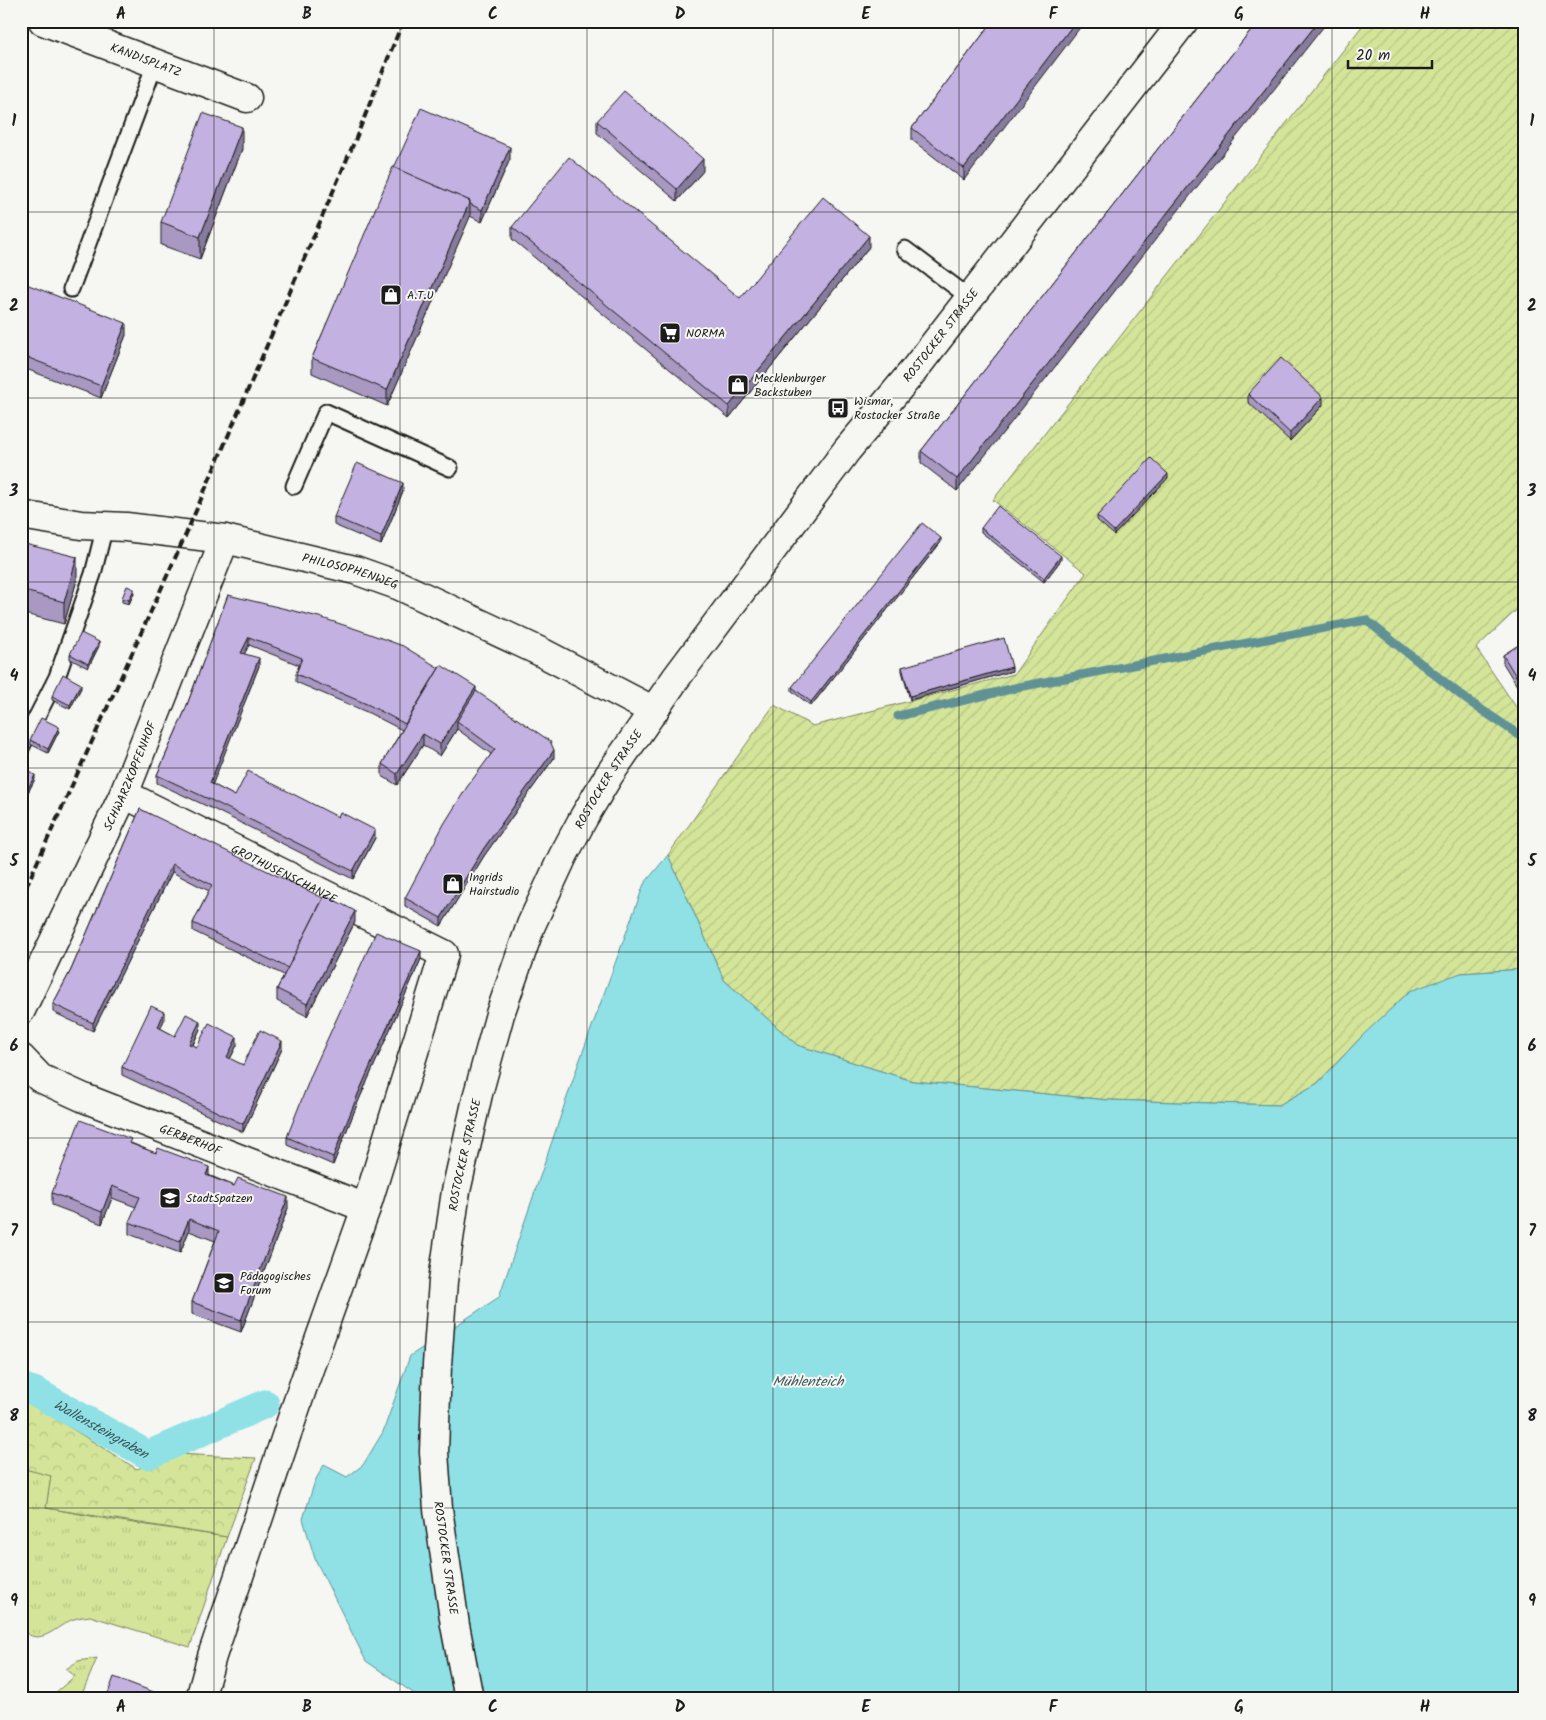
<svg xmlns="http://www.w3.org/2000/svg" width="1546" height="1720" font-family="Kalam,sans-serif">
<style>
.grass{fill:url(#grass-tufts);stroke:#78805a}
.forest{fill:url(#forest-crowns);stroke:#78805a}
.garden{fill:url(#garden-furrows);stroke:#78805a}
.water{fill:#8fe1e6;stroke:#619295}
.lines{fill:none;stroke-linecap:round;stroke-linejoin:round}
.stream{stroke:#619295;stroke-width:9}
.canal{stroke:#8fe1e6;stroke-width:29}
.lane-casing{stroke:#1c1c1c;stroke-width:19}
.street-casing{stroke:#1c1c1c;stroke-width:31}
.secondary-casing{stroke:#1c1c1c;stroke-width:31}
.lane{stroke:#f6f6f2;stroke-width:15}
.street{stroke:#f6f6f2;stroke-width:28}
.secondary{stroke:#f6f6f2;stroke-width:28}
.rail{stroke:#1c1c1c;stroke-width:4;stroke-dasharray:8 4;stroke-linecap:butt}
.wall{fill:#a898c2;stroke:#1c1c1c}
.shaded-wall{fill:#887c9e;stroke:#1c1c1c}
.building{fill:#c3b1e1;stroke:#1c1c1c}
.grid{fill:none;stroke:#1c1c1c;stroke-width:1;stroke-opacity:0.55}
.labels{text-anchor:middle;stroke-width:4;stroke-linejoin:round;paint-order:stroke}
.street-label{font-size:12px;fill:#1c1c1c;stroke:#f6f6f2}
.poi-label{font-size:12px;fill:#1c1c1c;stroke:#f6f6f2;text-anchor:start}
.water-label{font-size:14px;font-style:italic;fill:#3e5759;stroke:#f6f6f2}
.neatline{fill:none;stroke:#1c1c1c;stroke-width:2}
.grid-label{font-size:16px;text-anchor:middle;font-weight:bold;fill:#1c1c1c}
</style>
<defs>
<pattern id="grass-tufts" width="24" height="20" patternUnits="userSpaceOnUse" patternTransform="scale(1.25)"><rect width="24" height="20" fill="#d4e599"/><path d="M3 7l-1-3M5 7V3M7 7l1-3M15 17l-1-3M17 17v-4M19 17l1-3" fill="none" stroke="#b5c483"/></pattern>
<pattern id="forest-crowns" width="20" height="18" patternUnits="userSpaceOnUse" patternTransform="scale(1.25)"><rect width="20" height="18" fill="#d4e599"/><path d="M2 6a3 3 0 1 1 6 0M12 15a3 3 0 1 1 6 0" fill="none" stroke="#b5c483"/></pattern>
<pattern id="garden-furrows" width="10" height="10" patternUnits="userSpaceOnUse" patternTransform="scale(1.25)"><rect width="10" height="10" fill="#d4e599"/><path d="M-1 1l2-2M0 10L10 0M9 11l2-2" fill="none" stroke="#b5c483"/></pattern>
</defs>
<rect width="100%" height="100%" fill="#f6f6f2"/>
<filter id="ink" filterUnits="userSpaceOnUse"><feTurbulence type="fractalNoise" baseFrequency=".02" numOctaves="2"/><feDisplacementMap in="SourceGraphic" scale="10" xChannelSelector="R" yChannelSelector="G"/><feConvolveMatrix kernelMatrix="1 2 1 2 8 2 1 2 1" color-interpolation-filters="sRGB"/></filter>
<g filter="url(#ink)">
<!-- grass -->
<g class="grass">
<path d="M21,1468L51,1475L47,1508L107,1519L227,1537L190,1647L90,1616C85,1617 79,1617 74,1619C56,1625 40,1650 21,1628Z"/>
<path d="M97,1658L80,1699H48L75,1676L66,1669L78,1661Z"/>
</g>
<!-- forest -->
<path class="forest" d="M21,1400L32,1404L137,1469L177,1454L256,1458L227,1537L46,1508L51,1476L21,1468Z"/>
<!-- garden -->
<path class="garden" d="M1366,21H1519L1525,26V602L1476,648L1518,710L1525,714V969L1461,973L1364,1034L1318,1083L1279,1105L1108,1100L913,1081L797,1045L724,980L668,855L774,705L813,726L1014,674L1086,573L993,500Z"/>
<!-- water -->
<path class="water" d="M668,855L724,980L797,1045L913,1081L1108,1100L1279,1105L1318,1083L1364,1034L1410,991L1461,973L1525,969V1699H422L366,1661L315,1559L303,1519L315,1481L324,1465L347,1477L363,1465L383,1432L410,1356L499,1297L578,1065L644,884Z"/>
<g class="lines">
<!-- stream -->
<path class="stream" d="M898,716L1019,687L1366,620L1467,700L1525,739"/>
<!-- canal -->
<path class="canal" id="s1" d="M21,1387L34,1391L148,1455L265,1404"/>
<!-- lane casing -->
<g class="lane-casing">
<g id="lane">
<path d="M905,249L970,298"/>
<path d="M71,289L155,64"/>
<path d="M294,486L326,412L450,468"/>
<path d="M21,748L57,677L93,574L105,526"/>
</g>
</g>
<!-- street casing -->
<g class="street-casing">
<g id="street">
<path id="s2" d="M43,21L247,98"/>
<path id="s3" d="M124,794L444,954L366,1208L303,1386L212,1656L200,1699"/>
<path id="s4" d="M21,1010L124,794L225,539"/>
<path id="s5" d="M21,1058L40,1078L84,1098L366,1208"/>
</g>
</g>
<!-- secondary casing -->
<g class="secondary-casing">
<g id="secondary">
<path id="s6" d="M21,515L81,525L126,527L225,539L355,570L400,586L541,652L654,711"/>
<path id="s7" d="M469,1699L455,1625L438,1509L434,1452L437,1365L443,1281L456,1191L478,1094L500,1014L531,925L563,856L584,817L609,775L676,678L847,450L914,370L1184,21"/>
</g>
</g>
<!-- lane -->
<use href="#lane" class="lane"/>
<!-- street -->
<use href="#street" class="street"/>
<!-- secondary -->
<use href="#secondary" class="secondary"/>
<!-- rail -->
<path class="rail" d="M21,898L186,534L356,138L403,21"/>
</g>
<!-- wall -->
<g class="wall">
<path d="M993,21L964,180L912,140V128Z"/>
<path d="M1258,21L957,491L921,463V451Z"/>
<path d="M597,121L703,171L677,201L597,133Z"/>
<path d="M242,149L200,259L161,245V222Z"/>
<path d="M510,159L482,222L470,216L387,406L312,373V358L394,168Z"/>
<path d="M512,227L740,298L869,247L729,418L512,239Z"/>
<path d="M21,282L126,335L101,398L21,367Z"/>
<path d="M1248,394L1323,405L1290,441L1248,402Z"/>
<path d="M1168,478L1114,535L1097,520V516Z"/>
<path d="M403,491L381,545L334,525V517Z"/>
<path d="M981,528L1061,560L1044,582L981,532Z"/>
<path d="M941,542L811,706L792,691V687Z"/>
<path d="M21,543L77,580L64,624L21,613Z"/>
<path d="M134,593L129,604L122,602V598Z"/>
<path d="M228,595L476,691L554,758L484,856L441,926L405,906V898L491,754L457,729L440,756L423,745L397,785L382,776V764L402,730L369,713L296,682V674L299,665L249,645L244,654L259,666L212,784L235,796L375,838L353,879L213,809L157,783V775L184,713Z"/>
<path d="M1525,641V699L1503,663V655Z"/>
<path d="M99,646L88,668L70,659V654Z"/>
<path d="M902,667L1012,671L910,700L902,671Z"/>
<path d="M81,688L70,709L52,700V696Z"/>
<path d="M59,731L48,753L30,744V740Z"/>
<path d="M21,768L35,779L24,800L21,799Z"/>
<path d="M140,809L355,922L307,1016L277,1001V989L284,975L193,931V923L209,891L172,872L93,1031L53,1012V1004L71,970Z"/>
<path d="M421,959L358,1102L333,1165L287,1145V1137Z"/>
<path d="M164,1020L160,1028L175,1036L200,1029L193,1045L197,1047L237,1045L230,1059L243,1065L282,1049L243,1132L122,1075V1067Z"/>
<path d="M131,1143L288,1208L241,1332L192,1314V1302L215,1241L189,1231L180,1253L129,1234V1222L136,1207L112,1198L102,1224L52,1205V1193Z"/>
</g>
<!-- shaded-wall -->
<g class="shaded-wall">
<path d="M1076,21H1085L964,180V168Z"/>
<path d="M1319,21H1328L957,491V479Z"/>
<path d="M242,127V149L200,259V237Z"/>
<path d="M510,147V159L482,222V210Z"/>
<path d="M703,159V171L677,201V189Z"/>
<path d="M470,201V217L387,406V390Z"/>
<path d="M869,236V247L729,418V406Z"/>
<path d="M126,323V335L101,398V386Z"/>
<path d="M1323,397V405L1290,441V433Z"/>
<path d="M1168,474V478L1114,535V531Z"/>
<path d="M403,483V491L381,545V537Z"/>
<path d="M941,538V542L811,706V702Z"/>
<path d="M1061,556V560L1044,582V578Z"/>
<path d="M77,557V580L64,624V602Z"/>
<path d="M134,589V593L129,604V600Z"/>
<path d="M249,637V645L241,661V653Z"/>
<path d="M99,642V646L88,668V664Z"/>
<path d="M259,658V666L210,791V783Z"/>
<path d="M1012,667V671L910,700V696Z"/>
<path d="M81,684V688L70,709V705Z"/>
<path d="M476,687V699L457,721V729L440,756V744Z"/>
<path d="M59,727V731L48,753V749Z"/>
<path d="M423,734V745L397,785V774Z"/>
<path d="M554,750V758L484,856L441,926V918L484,848Z"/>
<path d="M35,775V779L24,800V796Z"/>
<path d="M375,830V838L353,879V871Z"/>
<path d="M172,864V872L93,1031V1023Z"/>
<path d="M355,911V922L307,1016V1004Z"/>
<path d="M421,951V959L358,1102L333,1165V1157L358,1094Z"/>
<path d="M164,1012V1020L158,1035V1027Z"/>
<path d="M200,1021V1029L189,1052V1044Z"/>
<path d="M237,1037V1045L227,1065V1057Z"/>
<path d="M282,1041V1049L243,1132V1124Z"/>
<path d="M209,1167V1179L206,1175Z"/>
<path d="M112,1186V1198L102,1224V1212Z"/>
<path d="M288,1197V1208L241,1332V1320Z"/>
<path d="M189,1219V1231L180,1253V1241Z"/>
</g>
<!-- building -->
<g class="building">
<path d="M993,21H1076L964,168L912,128Z"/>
<path d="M1258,21H1319L957,479L921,451Z"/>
<path d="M624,91L703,159L677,189L597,121Z"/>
<path d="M421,108L510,147L482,210L470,204V201L394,168Z"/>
<path d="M203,113L242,127L200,237L161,222Z"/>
<path d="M569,157L740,298L823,197L869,236L729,406L512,227Z"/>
<path d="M393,167L470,201L387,390L312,358Z"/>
<path d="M21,282L126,323L101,386L21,355Z"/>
<path d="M1281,358L1323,397L1290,433L1248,394Z"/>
<path d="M1151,458L1168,474L1114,531L1097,516Z"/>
<path d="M357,463L403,483L381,537L334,517Z"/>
<path d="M998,506L1061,556L1044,578L981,528Z"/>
<path d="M922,523L941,538L811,702L792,687Z"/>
<path d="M21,543L77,557L64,602L21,590Z"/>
<path d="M127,586L134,589L129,600L122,598Z"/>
<path d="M228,595L319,617L359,630L403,646L439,668L405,724L369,705L296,674L302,658L249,637L241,653L259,658L210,783L235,796L248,771L338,817L340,812L375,830L353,871L213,801L157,775L184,713Z"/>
<path d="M81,633L99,642L88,664L70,654Z"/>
<path d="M1004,638L1012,667L910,696L902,667Z"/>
<path d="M1525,641V691L1503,655Z"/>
<path d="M441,665L476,687L440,744L423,734L397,774L382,764Z"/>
<path d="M63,674L81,684L70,705L52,696Z"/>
<path d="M476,691L550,741L554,750L484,848L441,918L405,898L444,824L467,787L495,749L457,721Z"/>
<path d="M41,718L59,727L48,749L30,740Z"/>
<path d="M21,768L35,775L24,796L21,795Z"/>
<path d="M140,809L323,898L288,968L193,923L212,885L172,864L93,1023L53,1004L71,970Z"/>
<path d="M325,895L355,911L307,1004L277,989Z"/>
<path d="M376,932L421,951L358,1094L333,1157L287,1137L312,1073Z"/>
<path d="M151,1006L164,1012L158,1027L175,1036L186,1014L200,1021L189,1044L197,1047L209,1023L237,1037L227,1057L243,1065L260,1030L282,1041L243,1124L122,1067Z"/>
<path d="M80,1120L131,1139L129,1143L156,1153L158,1148L209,1167L206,1175L234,1186L238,1178L288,1197L241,1320L192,1302L219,1231L189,1219L180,1241L129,1222L140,1197L112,1186L102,1212L52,1193Z"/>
<path d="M114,1677L172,1699H106Z"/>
</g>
</g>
<!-- grid -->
<path class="grid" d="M214,21V1699M400,21V1699M587,21V1699M773,21V1699M959,21V1699M1146,21V1699M1332,21V1699M21,212H1525M21,398H1525M21,582H1525M21,768H1525M21,952H1525M21,1138H1525M21,1322H1525M21,1508H1525"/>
<!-- icons -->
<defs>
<g id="shop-square" transform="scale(1.125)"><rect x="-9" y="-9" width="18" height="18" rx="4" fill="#1c1c1c" stroke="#f6f6f2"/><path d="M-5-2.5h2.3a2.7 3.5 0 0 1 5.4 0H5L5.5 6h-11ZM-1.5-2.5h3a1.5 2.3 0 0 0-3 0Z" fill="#fff"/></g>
<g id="supermarket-square" transform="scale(1.125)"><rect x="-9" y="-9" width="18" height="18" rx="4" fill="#1c1c1c" stroke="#f6f6f2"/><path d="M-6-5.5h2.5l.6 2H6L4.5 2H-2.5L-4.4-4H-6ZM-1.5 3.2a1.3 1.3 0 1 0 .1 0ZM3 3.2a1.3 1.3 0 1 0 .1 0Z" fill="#fff"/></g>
<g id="bus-square" transform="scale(1.125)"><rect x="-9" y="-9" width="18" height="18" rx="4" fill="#1c1c1c" stroke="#f6f6f2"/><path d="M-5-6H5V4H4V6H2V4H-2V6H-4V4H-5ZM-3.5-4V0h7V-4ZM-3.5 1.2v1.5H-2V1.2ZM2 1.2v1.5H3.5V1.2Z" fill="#fff"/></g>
<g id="school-square" transform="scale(1.125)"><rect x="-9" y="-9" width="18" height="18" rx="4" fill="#1c1c1c" stroke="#f6f6f2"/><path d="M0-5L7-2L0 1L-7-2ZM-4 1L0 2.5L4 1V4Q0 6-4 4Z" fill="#fff"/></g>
<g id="university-square" transform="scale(1.125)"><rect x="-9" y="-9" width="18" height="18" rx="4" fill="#1c1c1c" stroke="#f6f6f2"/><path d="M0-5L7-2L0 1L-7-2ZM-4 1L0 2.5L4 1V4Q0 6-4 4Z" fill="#fff"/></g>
</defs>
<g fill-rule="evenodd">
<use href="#shop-square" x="391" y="295"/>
<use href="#supermarket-square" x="670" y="333"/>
<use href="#shop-square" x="738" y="385"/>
<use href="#bus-square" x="838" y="408"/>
<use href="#shop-square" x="453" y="884"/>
<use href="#school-square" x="170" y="1198"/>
<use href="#university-square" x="224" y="1283"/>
</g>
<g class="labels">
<!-- street labels -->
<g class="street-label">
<text dy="4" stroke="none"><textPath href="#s2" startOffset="110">KANDISPLATZ</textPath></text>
<text dy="4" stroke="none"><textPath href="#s7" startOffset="1509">ROSTOCKER STRASSE</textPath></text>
<text dy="4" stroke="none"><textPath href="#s6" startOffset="335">PHILOSOPHENWEG</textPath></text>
<text dy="4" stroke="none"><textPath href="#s4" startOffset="258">SCHWARZKOPFENHOF</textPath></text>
<text dy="4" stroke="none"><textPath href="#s7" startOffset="954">ROSTOCKER STRASSE</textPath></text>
<text dy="4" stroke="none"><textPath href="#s3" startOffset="179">GROTHUSENSCHANZE</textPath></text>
<text dy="4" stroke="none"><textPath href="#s5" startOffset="190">GERBERHOF</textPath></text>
<text dy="4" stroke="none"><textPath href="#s7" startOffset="549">ROSTOCKER STRASSE</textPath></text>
<text transform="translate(446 1558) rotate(82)" y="4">ROSTOCKER STRASSE</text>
</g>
<!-- poi labels -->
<g class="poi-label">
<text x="407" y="299">A.T.U</text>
<text x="686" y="337">NORMA</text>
<text x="754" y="382">Mecklenburger<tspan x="754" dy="14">Backstuben</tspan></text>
<text x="854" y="405">Wismar,<tspan x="854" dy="14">Rostocker Straße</tspan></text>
<text x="469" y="881">Ingrids<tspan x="469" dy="14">Hairstudio</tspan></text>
<text x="186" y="1202">StadtSpatzen</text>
<text x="240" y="1280">Pädagogisches<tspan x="240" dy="14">Forum</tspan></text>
</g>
<!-- water labels -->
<g class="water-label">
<text x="808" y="1386">Mühlenteich</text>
<text dy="5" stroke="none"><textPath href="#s1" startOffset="91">Wallensteingraben</textPath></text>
</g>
</g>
<!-- margin -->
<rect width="1546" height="1720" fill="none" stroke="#f6f6f2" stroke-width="55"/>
<!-- scale -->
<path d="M1348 60v8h84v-8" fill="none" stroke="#1c1c1c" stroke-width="2.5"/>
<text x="1356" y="60" font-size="15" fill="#1c1c1c" stroke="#f6f6f2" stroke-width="4" paint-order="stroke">20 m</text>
<rect x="28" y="28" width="1490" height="1664" class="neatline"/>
<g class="grid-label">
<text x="121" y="19">A</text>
<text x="307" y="19">B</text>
<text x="493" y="19">C</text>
<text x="680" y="19">D</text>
<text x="866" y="19">E</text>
<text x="1053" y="19">F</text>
<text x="1239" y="19">G</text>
<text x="1425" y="19">H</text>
<text x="14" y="126">1</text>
<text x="1532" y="126">1</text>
<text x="14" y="311">2</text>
<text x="1532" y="311">2</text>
<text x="14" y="496">3</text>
<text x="1532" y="496">3</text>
<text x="14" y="681">4</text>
<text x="1532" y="681">4</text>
<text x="14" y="866">5</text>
<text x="1532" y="866">5</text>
<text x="14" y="1051">6</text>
<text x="1532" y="1051">6</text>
<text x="14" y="1236">7</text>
<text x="1532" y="1236">7</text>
<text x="14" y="1421">8</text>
<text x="1532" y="1421">8</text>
<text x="14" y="1606">9</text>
<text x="1532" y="1606">9</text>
<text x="121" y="1712">A</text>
<text x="307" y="1712">B</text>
<text x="493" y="1712">C</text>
<text x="680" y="1712">D</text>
<text x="866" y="1712">E</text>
<text x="1053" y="1712">F</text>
<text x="1239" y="1712">G</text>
<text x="1425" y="1712">H</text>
</g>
</svg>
